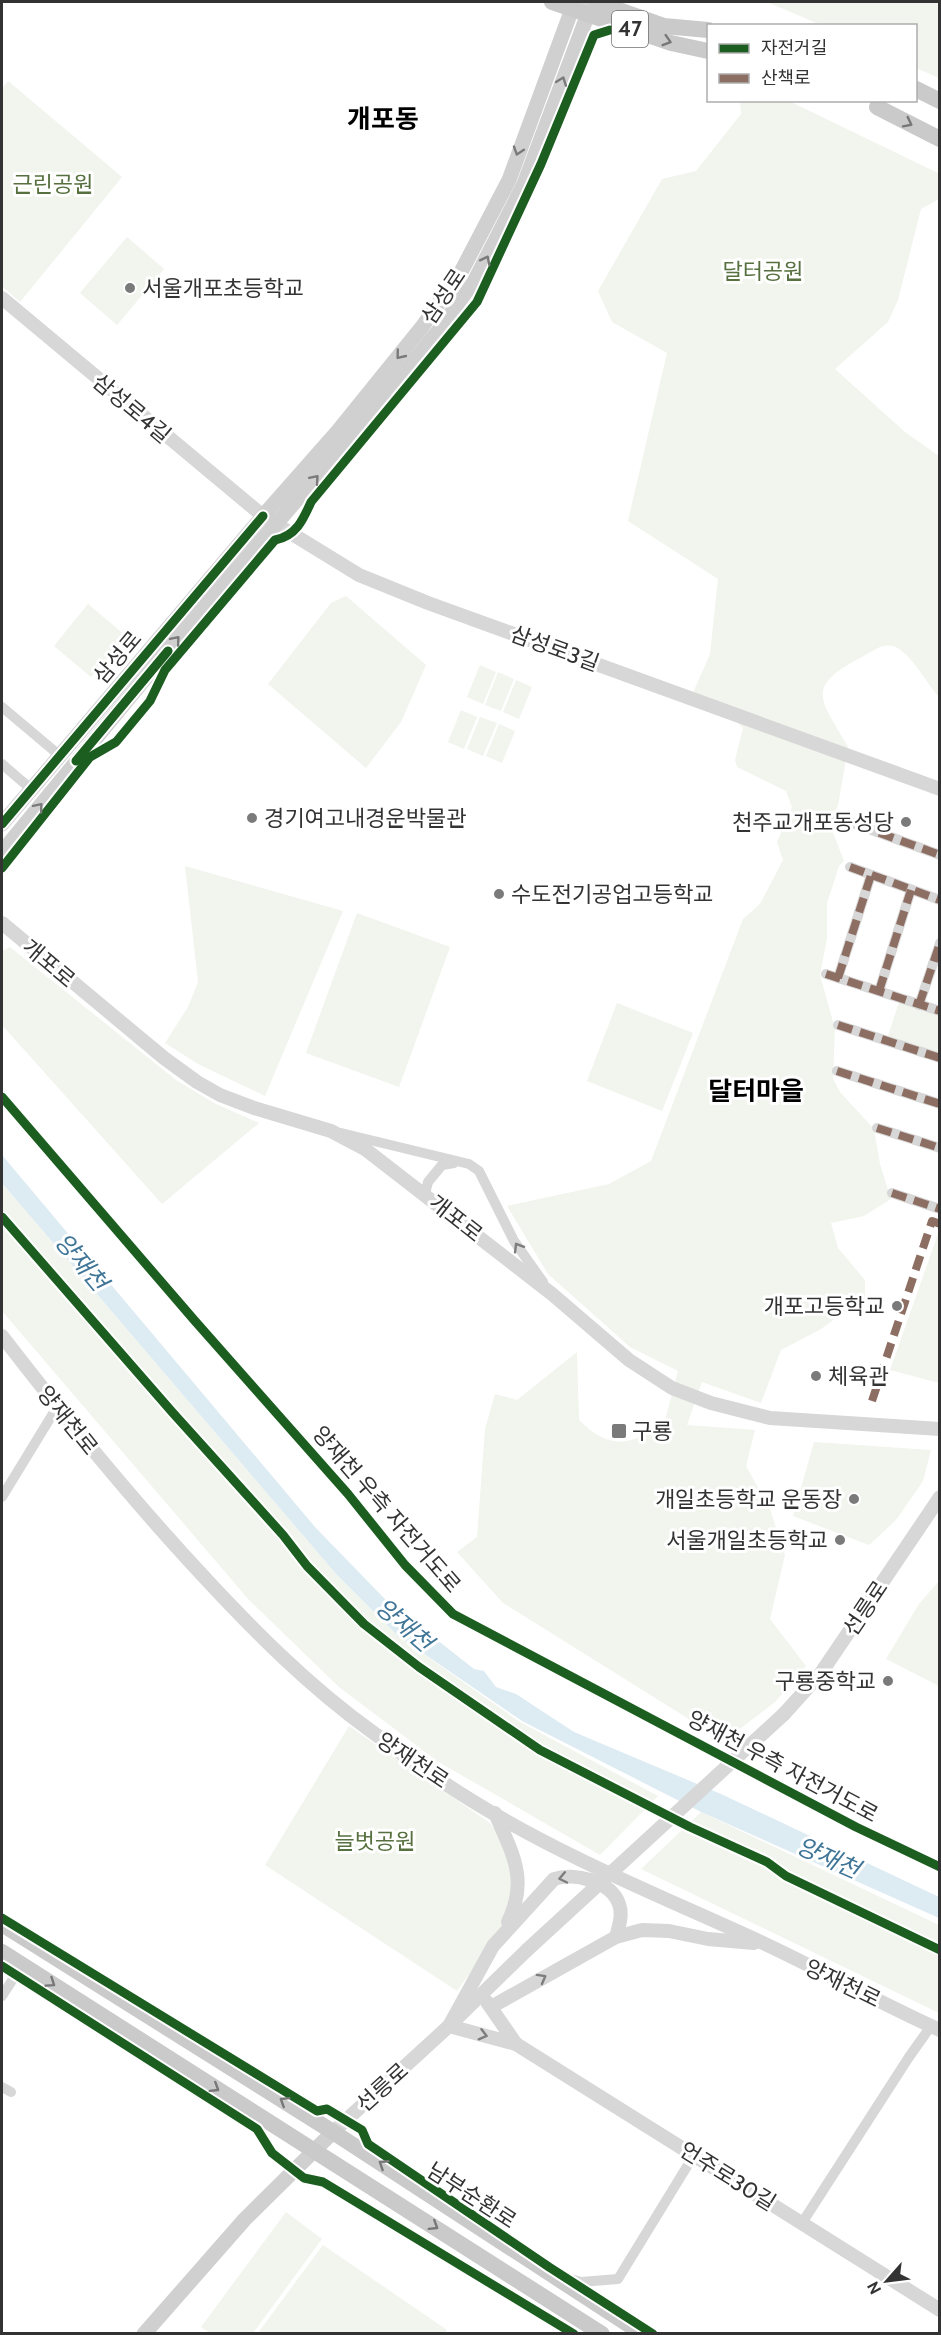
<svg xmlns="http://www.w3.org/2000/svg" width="941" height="2335" font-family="Cabin,'Noto Sans KR',sans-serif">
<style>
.green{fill:#f1f5ed}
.water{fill:#ddebf3}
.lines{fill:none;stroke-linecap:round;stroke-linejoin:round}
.minor{stroke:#d7d7d7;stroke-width:10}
.tertiary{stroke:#d7d7d7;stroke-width:14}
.secondary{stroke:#d0d0d0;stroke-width:15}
.primary{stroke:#cacaca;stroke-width:16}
.tertiary-bridge{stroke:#d7d7d7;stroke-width:14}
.quiet{stroke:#8d6e63;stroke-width:8;stroke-dasharray:15 8;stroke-linecap:butt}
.cycleway-casing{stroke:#fff;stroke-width:13}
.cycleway{stroke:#1b5e20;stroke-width:9}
.oneway{stroke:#777}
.oneway2{stroke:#7a7a7a}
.oneway3{stroke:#7d7d7d}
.poi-dot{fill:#7a7a7a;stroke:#fff;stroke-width:2}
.labels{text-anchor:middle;stroke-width:6;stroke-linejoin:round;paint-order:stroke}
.shield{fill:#fff;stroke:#707070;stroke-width:1.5}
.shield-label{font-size:21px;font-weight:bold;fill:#333}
.park-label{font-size:22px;fill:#56703f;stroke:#fff}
.poi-label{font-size:22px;fill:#333;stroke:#fff;text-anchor:start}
.street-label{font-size:22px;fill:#333;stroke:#fff}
.water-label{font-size:24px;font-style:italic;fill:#3f7597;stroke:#fff}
.quarter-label{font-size:26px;font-weight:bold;fill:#000;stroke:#fff}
</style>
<rect width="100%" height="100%" fill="#fff"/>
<!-- green -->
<g class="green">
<path d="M767,2H939V78L916,68V26L821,25Z"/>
<path d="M8,81L122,177L20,302L2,286V89Z"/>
<path d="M740,101H789L940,174L939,199L921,209L898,300L888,322L835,369L905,432L939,456V697C927,684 910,651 893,646C881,643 870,653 860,658C802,688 823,702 848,747L838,806L829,822L844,861L839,866L827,903V938L820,975L835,1029L833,1079L840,1092L874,1129L880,1164L891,1199L864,1216L831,1223L838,1248L865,1280V1297L821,1329L781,1350L761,1403L702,1382L687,1425L755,1430L746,1466L770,1509L785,1555L770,1619L806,1666L775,1702L724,1741L503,1603L457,1552L477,1537L485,1429L495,1394L517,1400L577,1352L579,1420C609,1450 630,1446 664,1424L678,1371L630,1347L548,1274L507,1206L609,1184L651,1161L743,919L760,904L783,860L777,842L792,807L786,791L737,767L735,760L743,728L726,711L692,695L710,654L718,579L628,521L667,353L612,322L598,291L662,179L696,171L741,114Z"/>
<path d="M127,237L164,269L117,325L80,293Z"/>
<path d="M346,596L426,665L401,722L366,768L268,684L331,603Z"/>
<path d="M88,604L126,636L91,677L54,646Z"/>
<path d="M480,665L496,672L483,704L467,697Z"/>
<path d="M498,672L514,679L501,711L485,705Z"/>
<path d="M516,680L532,687L519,719L503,712Z"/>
<path d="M461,710L477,717L464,749L448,742Z"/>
<path d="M480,717L497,723L483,756L467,749Z"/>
<path d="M499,724L515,731L502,763L486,756Z"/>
<path d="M185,866L343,911L265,1096L198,1064L165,1043L188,1007L198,982Z"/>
<path d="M357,913L450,947L399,1087L306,1053Z"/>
<path d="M10,947L176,1080L214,1103L259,1123L162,1204L2,1025V951Z"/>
<path d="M899,1002L939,1015V1054L888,1036Z"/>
<path d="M617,1003L693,1033L662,1111L587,1081Z"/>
<path d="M2,1183L337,1575L398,1636L520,1722L658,1796L600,1855L437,1761L339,1687L249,1600L2,1311Z"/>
<path d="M939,1231V1383L890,1370Z"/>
<path d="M814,1442L931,1450L923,1481L896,1520L869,1545L793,1516Z"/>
<path d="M939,1581H940L939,1686L886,1659L919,1604Z"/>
<path d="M349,1726L490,1823L506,1845L518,1874L513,1914L457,1991L265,1865Z"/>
<path d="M701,1812L939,1925V2013L641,1869Z"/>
<path d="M286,2212L322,2239L253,2333H210L201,2327Z"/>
<path d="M323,2245L447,2330L445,2333H258Z"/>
</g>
<!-- water -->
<path class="water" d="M2,1155L315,1527L413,1628L423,1630L429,1638L441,1643L474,1669L484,1671L496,1687L516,1694L574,1732L721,1794L939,1897V1918L701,1812L522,1721L398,1636L337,1575L2,1183Z"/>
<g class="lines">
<!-- minor -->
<g class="minor">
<path d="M2,707L59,755"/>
<path d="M2,764L31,789"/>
<path d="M836,817L940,855"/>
<path d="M850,867L940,900"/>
<path d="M826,974L940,1011"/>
<path d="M838,978L871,875"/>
<path d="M879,991L911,890"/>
<path d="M919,1005L940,943"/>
<path d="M838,1025L940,1058"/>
<path d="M837,1071L940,1104"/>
<path d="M877,1128L940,1148"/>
<path d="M341,1133L469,1164L479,1171L514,1241L543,1282"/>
<path d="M892,1193L940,1209"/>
<path d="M425,1194L428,1182L442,1165L454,1163"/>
<path d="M2,1497L57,1407"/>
<path d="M2,1996L22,1965"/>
<path d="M2,2087L11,2092"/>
<path d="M802,2223L909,2057L931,2026"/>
<path d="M564,2277L581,2282L618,2279L694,2155"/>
</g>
<!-- tertiary -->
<g class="tertiary">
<path d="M2,298L263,516L359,575L428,603L940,789"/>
<path d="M2,923L164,1058L197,1082L220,1095L254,1108L331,1131L365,1149L552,1294L629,1360L672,1388L711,1403L770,1418L940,1429"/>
<path d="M2,1336C66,1419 133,1501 205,1578C256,1633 310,1687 371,1731C406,1757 442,1783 479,1805C569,1860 668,1899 763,1943C823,1971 880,2003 940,2030"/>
<path d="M784,1714L821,1673L940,1497"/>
<path d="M495,1813C512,1853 529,1879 508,1922"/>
<path d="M487,2002L516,2044"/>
<path d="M491,2007L616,1937L642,1930L669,1931L708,1939L754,1943"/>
<path d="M449,2026L516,2044L940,2310"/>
<path d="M449,2026L493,1946L554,1879C574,1872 611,1881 619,1904C623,1915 619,1926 616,1937"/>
<path d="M333,2132L449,2026L527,1950"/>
</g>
<!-- secondary -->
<g class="secondary">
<path d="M2,824L263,516L338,431L422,327L461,272L509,180L572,9L581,2"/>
<path d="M2,852L190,624L361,425L439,330L476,278L524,184L588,14L586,2"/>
<path d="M144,2334L245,2219L333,2132"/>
</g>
<!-- primary -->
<g class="primary">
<path d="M552,2L671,43L708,51"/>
<path d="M596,2L664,26L708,30"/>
<path d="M916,89L940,101"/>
<path d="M877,107L940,139"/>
<path d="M2,1924L333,2132L643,2334"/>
<path d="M2,1952L602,2334"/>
</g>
<!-- tertiary-bridge -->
<path class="tertiary-bridge" d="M527,1950L784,1714"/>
<!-- quiet -->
<g class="quiet">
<path d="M836,817L940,855"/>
<path d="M850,867L940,900"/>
<path d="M826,974L940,1011"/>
<path d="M838,978L871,875"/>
<path d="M879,991L911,890"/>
<path d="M919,1005L940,943"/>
<path d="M838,1025L940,1058"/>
<path d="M837,1071L940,1104"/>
<path d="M877,1128L940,1148"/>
<path d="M892,1193L940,1209"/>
<path d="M872,1401L932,1221L940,1224"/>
</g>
<!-- cycleway casing -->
<g class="cycleway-casing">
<g id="cycleway">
<path d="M76,761L168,651"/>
<path d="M2,824L263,516"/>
<path d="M2,868L90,757L116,742L150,701L165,670L275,540C296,536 303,520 311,502L477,302L541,164L594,35L610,30"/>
<path d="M2,1097L195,1321L348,1494L405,1565L453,1614L856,1827L940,1867"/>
<path d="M2,1217L173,1413L283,1535L307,1566L364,1624L419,1667L540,1750L690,1827L767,1862L786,1876L940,1950"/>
<path d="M2,1918L317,2111L327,2109L362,2130L368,2144L549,2267L653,2334"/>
<path d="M2,1966L257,2129L272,2153L304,2178L323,2182L574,2334"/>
</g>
</g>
<!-- cycleway -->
<use href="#cycleway" class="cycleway"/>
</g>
<!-- one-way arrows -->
<defs><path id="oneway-chevron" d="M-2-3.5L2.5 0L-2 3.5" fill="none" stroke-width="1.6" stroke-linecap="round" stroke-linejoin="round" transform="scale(1.5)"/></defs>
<g class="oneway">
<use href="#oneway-chevron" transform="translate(667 41) rotate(17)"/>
<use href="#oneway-chevron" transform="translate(908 123) rotate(27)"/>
<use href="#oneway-chevron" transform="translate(51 1983) rotate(34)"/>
<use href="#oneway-chevron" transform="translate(215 2088) rotate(32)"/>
<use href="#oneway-chevron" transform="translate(284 2101) rotate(-148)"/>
<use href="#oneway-chevron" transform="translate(383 2164) rotate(-147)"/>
<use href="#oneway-chevron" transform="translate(434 2226) rotate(32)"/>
</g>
<g class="oneway2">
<use href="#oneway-chevron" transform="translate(562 81) rotate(-70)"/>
<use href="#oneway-chevron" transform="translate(518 151) rotate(108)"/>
<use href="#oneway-chevron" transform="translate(486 260) rotate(-63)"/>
<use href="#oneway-chevron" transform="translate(400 355) rotate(129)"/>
<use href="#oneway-chevron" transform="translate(315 479) rotate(-49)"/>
<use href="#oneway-chevron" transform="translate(176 640) rotate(-50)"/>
<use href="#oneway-chevron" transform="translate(39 807) rotate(-50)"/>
</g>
<g class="oneway3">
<use href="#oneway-chevron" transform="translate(518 1247) rotate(-121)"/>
<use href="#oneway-chevron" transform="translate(563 1878) rotate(168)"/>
<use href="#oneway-chevron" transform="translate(542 1978) rotate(-29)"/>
<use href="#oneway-chevron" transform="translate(483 2035) rotate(15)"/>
</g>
<!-- markers -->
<g class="poi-dot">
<circle cx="130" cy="288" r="6"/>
<circle cx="252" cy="818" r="6"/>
<circle cx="906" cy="822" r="6"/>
<circle cx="499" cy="894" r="6"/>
<circle cx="897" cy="1306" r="6"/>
<circle cx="816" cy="1376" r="6"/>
<rect x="611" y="1423" width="16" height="16" rx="3"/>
<circle cx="854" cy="1499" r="6"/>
<circle cx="840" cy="1540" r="6"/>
<circle cx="888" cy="1681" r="6"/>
</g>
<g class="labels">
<!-- shield labels -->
<rect class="shield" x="612" y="11" width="36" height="36" rx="4.5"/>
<g class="shield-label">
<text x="630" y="36">47</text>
</g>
<!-- park labels -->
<g class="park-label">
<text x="53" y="192">근린공원</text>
<text x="763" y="279">달터공원</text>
<text x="375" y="1849">늘벗공원</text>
</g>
<!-- poi labels -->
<g class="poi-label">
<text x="142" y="296">서울개포초등학교</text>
<text x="264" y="826">경기여고내경운박물관</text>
<text x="894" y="830" text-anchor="end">천주교개포동성당</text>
<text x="511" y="902">수도전기공업고등학교</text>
<text x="885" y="1314" text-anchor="end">개포고등학교</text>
<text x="828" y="1384">체육관</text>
<text x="632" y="1439">구룡</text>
<text x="842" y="1507" text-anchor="end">개일초등학교 운동장</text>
<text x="828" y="1548" text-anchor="end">서울개일초등학교</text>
<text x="876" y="1689" text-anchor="end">구룡중학교</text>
</g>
<!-- street labels -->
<g class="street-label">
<text transform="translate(443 296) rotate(-56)" y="8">삼성로</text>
<text transform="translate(132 408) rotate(40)" y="8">삼성로4길</text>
<text transform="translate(555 648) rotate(20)" y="8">삼성로3길</text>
<text transform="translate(117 657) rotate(-50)" y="8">삼성로</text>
<text transform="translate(49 963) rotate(40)" y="8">개포로</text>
<text transform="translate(456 1218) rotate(38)" y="8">개포로</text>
<text transform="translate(68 1420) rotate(51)" y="8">양재천로</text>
<text transform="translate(387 1509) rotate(49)" y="8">양재천 우측 자전거도로</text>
<text transform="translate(865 1608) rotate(-56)" y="8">선릉로</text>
<text transform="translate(413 1760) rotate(34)" y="8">양재천로</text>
<text transform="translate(783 1766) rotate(28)" y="8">양재천 우측 자전거도로</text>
<text transform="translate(843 1983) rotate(26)" y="8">양재천로</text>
<text transform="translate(382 2087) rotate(-42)" y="8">선릉로</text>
<text transform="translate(728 2176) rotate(32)" y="8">언주로30길</text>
<text transform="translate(472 2195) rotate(33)" y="8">남부순환로</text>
</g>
<!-- water labels -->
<g class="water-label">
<text transform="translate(81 1262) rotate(50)" y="8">양재천</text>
<text transform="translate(404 1625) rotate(41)" y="8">양재천</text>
<text transform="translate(828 1858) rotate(24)" y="8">양재천</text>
</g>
<!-- quarter labels -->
<g class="quarter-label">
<text x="383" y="128">개포동</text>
<text x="756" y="1100">달터마을</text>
</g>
</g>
<!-- border -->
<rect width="941" height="2335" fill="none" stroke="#333333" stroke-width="6"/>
<!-- legend -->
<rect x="707" y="24" width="210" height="78" fill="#ffffff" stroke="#adadad" stroke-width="1.5"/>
<rect x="719" y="44" width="30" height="9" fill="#1b5e20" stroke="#adadad" stroke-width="1.5"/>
<text x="761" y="54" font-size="18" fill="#333333">자전거길</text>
<rect x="719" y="74" width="30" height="9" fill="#8d6e63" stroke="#adadad" stroke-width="1.5"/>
<text x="761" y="84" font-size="18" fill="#333333">산책로</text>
<!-- north arrow -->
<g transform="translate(887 2281) rotate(242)" stroke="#ffffff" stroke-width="4.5" paint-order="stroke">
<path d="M0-4.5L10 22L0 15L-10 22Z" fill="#333333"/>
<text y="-9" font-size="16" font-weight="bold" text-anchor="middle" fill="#333333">N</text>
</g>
</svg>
